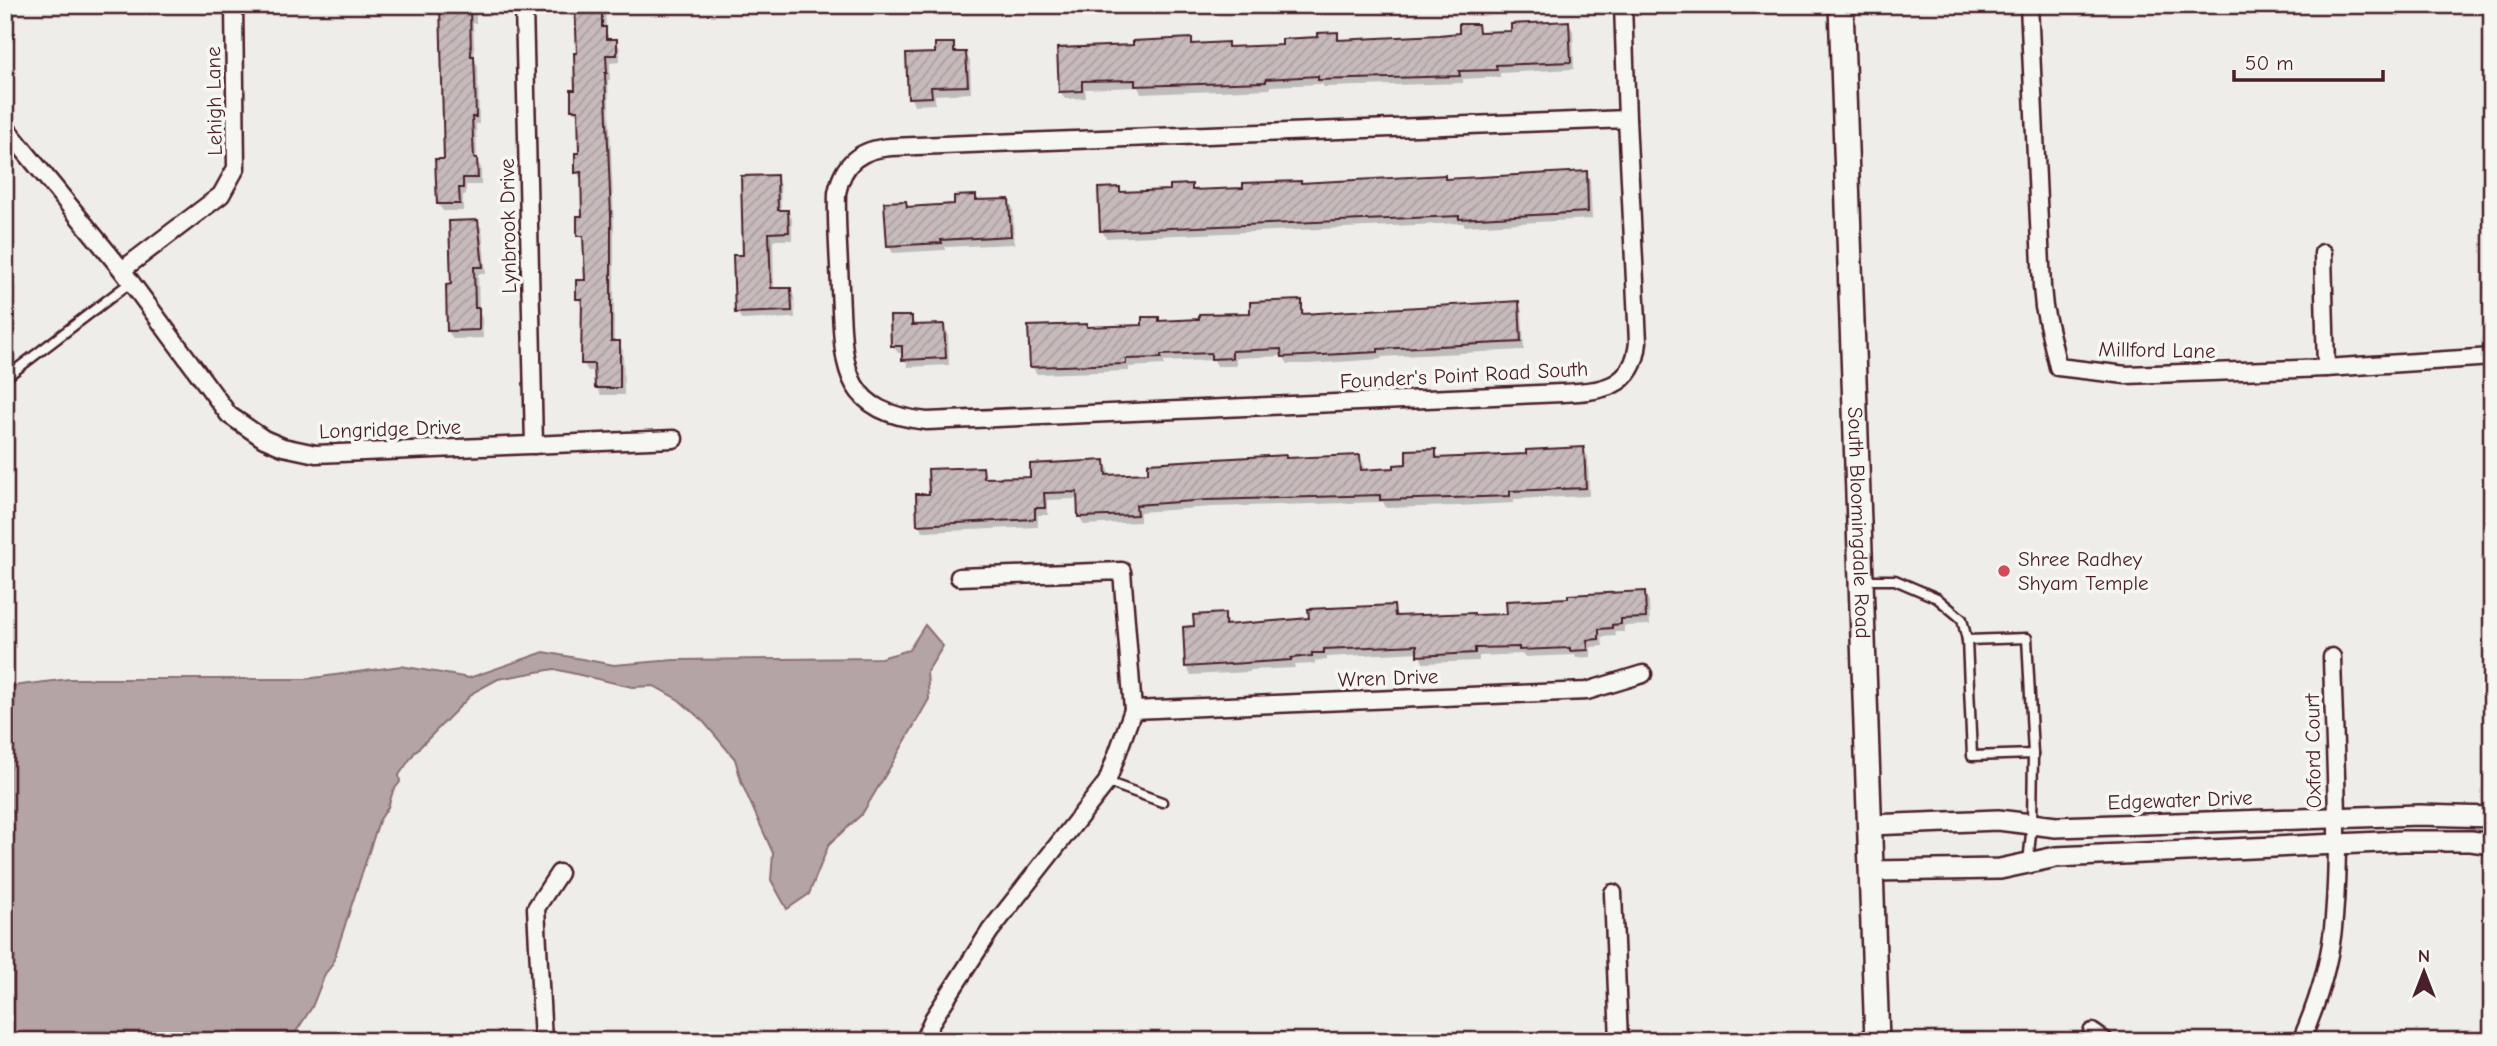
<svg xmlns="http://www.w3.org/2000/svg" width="2497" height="1046" font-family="'Comic Neue',sans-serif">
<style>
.water{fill:#b4a4a5;stroke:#8a6f74;stroke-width:2}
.shadow{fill:#0003}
.building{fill:url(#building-hatch);stroke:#4a1f2b;stroke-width:2}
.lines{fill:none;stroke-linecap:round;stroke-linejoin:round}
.service-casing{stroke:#4a1f2b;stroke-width:13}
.minor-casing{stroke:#4a1f2b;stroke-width:21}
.tertiary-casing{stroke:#4a1f2b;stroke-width:24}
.secondary-casing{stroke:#4a1f2b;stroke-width:28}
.service{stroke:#f6f6f2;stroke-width:8}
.minor{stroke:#f6f6f2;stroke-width:16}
.tertiary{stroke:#f6f6f2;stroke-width:19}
.secondary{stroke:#f6f6f2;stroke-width:23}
.poi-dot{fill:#d1495b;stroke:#f6f6f2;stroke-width:2.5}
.labels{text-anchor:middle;stroke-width:7;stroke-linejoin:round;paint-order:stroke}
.street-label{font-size:21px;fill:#4a1f2b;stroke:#f6f6f2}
.poi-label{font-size:21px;fill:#4a1f2b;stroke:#f6f6f2;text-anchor:start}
</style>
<defs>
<pattern id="building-hatch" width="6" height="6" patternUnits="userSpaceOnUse" patternTransform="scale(1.75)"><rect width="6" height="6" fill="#c6babb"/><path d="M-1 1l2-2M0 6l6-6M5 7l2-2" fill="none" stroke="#ac9fa1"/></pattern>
</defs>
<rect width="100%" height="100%" fill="#efedea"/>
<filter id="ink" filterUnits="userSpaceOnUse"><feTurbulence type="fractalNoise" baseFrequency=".0143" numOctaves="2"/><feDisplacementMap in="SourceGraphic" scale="14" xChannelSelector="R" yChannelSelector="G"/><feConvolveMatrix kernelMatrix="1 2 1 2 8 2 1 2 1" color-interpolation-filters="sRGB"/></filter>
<g filter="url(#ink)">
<!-- water -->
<path class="water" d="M925,625L943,646L927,672L929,699L892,764L862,814L829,844L809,894L787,909L771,880L773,853L742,784L735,759L703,721L679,700L654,686L632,687L554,669L498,679L474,692L415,752L399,775L400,782L393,791L388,807L379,821L332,965L325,974L312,1007L290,1041H15L5,1032V687L69,679H306L401,666L469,678L544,652L614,665L674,660L881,658L909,650Z"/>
<!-- shadow -->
<g class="shadow">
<path d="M442,5H476V23H473L475,61L478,66L479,124H476L477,161L481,168V185H466V195H463V211H443L438,204L446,161Z"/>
<path d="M576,5H605L606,30L610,41H616L620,48V62L610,63V80H608L614,225V343H619L623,351L624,395H601L596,387V371H588L583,363L582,307L578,299L586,281L585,243L579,235L584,218L581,180L577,172L581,154L580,117L573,110L579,55Z"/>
<path d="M1568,23L1573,31L1574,69L1500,73V77L1463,79V83L1324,87L1322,84L1270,86V89L1141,94L1138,87L1085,89L1086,98L1065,99L1060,91L1135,47L1191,40L1194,46L1227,44L1229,49L1284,47L1337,34L1341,41L1461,34L1477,25L1482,34L1513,33Z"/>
<path d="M953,44L957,52L965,53L970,61L971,93L935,95V104L914,105L910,97L937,55Z"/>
<path d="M1586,172L1590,180L1592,219L1465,226L1463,223L1106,238L1102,231L1119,188L1122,194L1172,192L1191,186L1194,191Z"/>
<path d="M776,177L780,185L781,212L787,211L792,219V240H773L774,290L790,289L794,297L795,318L742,320L737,312L745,257Z"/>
<path d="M975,196L978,202L1008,200L1013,208L1014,244L945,247V250L893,253L888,245L905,203L908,208L956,206Z"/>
<path d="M477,222L482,229L486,274H478L479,312L482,318L483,338L453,339L448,331L453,286Z"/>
<path d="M1301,302L1305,316L1518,303L1522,311L1524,350L1381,357L1382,359L1309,364H1288L1283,356L1236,358V366H1217L1214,360L1164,362V365L1129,367V371L1037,374L1032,367L1088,329L1144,327L1158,318L1161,322L1201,321L1252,314Z"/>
<path d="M911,317L916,326H943L948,333L949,365L908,367L904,353H898L893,346Z"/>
<path d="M1583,449L1588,457L1589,496L1514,499V503L1457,506L1386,508L1383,502L1213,507L1140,512V522L1084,525L1080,517L1079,499L1047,500L1048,515H1038V527L923,532L919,524L931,495L983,469L987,480L1032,478L1104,462L1109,470V476L1150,474L1286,460L1359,456L1364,464V471L1396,470L1435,450L1440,459L1528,455Z"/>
<path d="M1644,593L1649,601L1650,625L1624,626V632H1615L1616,636L1602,637L1603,646L1591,647V657L1576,658L1575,655L1525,657L1523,654L1479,656V661L1423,663L1419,652L1327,657V660L1315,661V664L1294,665L1295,668L1250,670V672L1191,675L1186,667L1195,628L1224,615L1229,626L1311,620L1393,607L1398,617L1509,616Z"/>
</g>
<!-- building -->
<g class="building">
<path d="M440,5H470L471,56H474L475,79L476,117H472L474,158H477L478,178H463V188H459L460,204H437L435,159H444Z"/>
<path d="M575,5H602V27H606V39H617V55H606L607,73H605L611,216V341H620V388H595L594,364H581L582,299H576V280H585L583,236H577V216H582L581,172L575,173V153H579L578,110H571V90H575L574,53H577Z"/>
<path d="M1569,21L1571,62L1496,65L1497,70L1459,71L1460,76L1318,80V76L1266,79V82L1135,86V80L1082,81V91L1059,92L1057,48L1133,45V41L1192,38V44L1228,42V47L1282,45V39L1318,37V33L1338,32V40L1439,35L1459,33V24H1478L1479,32L1511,31V24Z"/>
<path d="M935,43H954V52H966L968,86L931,87L932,97L908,98L906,54L935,53Z"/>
<path d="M1587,171L1588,212L1459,219V216L1100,231L1098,188L1120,187V192L1170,190V185L1192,184V190L1243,188V183L1301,181V183L1445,175V179Z"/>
<path d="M777,175L778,210H788L789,232L769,233L771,288H791L792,311L735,313L733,255H743L741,176Z"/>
<path d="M976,195V200L1009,199L1011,236L941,240L942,243L887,246L884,202L906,201L907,207L954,204V196Z"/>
<path d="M478,220L483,267H474L475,308H479V330L447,331L446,285L451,284L449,221Z"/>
<path d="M1302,300V314L1519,301L1521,342L1378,349V352L1304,356L1282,357L1281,349L1232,351V358L1211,359V353L1161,355V358L1126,359V364L1030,367L1028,326L1087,324V327L1142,325V317H1159V321L1199,319V314L1250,313V302Z"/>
<path d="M890,316H912V325L944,324L946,358L902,360V346H891Z"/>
<path d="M1584,447L1586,488L1510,491V496L1452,498L1380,500V495L1208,500L1136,505L1137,515L1078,517L1077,492L1044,493L1045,508H1035V519L917,525L916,494H929L928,469L983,467L984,478L1030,477V464L1105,460L1106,475L1148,473V463L1286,455V458L1360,455L1361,470L1394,468V465L1406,464V450L1436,449V458L1526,454V450Z"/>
<path d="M1645,591L1646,618L1621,619V624L1612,625V628L1599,629V639L1587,640L1588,650L1570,651V648L1519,650V647L1475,648V653L1417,656V645L1324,649V653H1312V656L1291,658V660L1185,667L1183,627L1194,626L1193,615L1225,613V625L1309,618L1308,609L1394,605L1395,616L1474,613V615L1507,614L1506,601L1568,598V595Z"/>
</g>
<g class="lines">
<!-- service casing -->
<g class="service-casing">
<g id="service">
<path d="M5,378L131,282"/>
<path d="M1864,580H1895L1937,598L1962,619L1967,640L1972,756L2033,754L2032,824L2028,863"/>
<path d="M1967,640L2027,638L2033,754"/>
<path d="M1107,782L1162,802"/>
</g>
</g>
<!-- minor casing -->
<g class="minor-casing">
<g id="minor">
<path d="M524,5L534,445"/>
<path d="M1623,5L1627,119"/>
<path d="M2029,5L2042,287L2044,307L2058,367L2126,375L2326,368L2492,357"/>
<path d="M1627,119L1638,342C1634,389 1601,391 1562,393L927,421C838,412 844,363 840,289C839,257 836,225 837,193C843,162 861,149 891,147Z"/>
<path d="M5,127L122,270L229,415L264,439L283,447L316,454L674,439"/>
<path d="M2323,253L2326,368"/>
<path d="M122,270L221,195L236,168L234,5"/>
<path d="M959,577L1122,571L1133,710"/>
<path d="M1613,893L1619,1041"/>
<path d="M2092,1032L2105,1041"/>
<path d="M543,1041L536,908L559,873"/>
<path d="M923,1041L933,1019L990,931L1107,782L1133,710L1587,691L1643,674"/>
<path d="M2301,1041C2318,1002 2331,960 2334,918C2341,832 2334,743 2332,657"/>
</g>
</g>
<!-- tertiary casing -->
<g class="tertiary-casing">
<g id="tertiary">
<path d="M1870,825L1998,820L2056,827L2419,815L2492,817"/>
<path d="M1871,871L2000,869L2056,857L2403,841H2471L2492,844"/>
</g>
</g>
<!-- secondary casing -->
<g class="secondary-casing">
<g id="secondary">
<path id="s1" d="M1841,5L1877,1041"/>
</g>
</g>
<!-- service -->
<use href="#service" class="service"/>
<!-- minor -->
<use href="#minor" class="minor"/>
<!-- tertiary -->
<use href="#tertiary" class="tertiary"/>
<!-- secondary -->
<use href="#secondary" class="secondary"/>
</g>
</g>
<!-- markers -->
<circle class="poi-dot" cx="2004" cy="571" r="7"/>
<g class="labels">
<!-- street labels -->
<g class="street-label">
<text transform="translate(214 101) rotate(-91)" y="7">Lehigh Lane</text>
<text transform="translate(508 226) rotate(-91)" y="7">Lynbrook Drive</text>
<text transform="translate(2157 350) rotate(1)" y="7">Millford Lane</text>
<text transform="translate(1464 375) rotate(-3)" y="7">Founder's Point Road South</text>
<text transform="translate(390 429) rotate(-2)" y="7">Longridge Drive</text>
<text dy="7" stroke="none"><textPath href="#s1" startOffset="518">South Bloomingdale Road</textPath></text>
<text transform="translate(1388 678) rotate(-2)" y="7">Wren Drive</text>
<text transform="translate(2313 751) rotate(-91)" y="7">Oxford Court</text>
<text transform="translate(2180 800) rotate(-2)" y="7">Edgewater Drive</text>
</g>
<!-- poi labels -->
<g class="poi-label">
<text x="2018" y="566">Shree Radhey<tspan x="2018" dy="24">Shyam Temple</tspan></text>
</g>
</g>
<!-- margin -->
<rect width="2497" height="1046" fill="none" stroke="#f6f6f2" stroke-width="28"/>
<rect x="14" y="14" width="2469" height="1018" fill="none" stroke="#4a1f2b" stroke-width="2.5" filter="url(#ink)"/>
<!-- north arrow -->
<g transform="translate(2424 972)" stroke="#f6f6f2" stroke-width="5" paint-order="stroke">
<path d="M0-5L12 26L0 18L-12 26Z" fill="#4a1f2b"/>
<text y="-10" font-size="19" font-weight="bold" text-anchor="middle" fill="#4a1f2b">N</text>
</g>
<!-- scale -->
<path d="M2234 70v10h149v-10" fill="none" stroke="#4a1f2b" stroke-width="3.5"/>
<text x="2245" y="70" font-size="21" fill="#4a1f2b" stroke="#f6f6f2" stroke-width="5" paint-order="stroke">50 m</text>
</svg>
